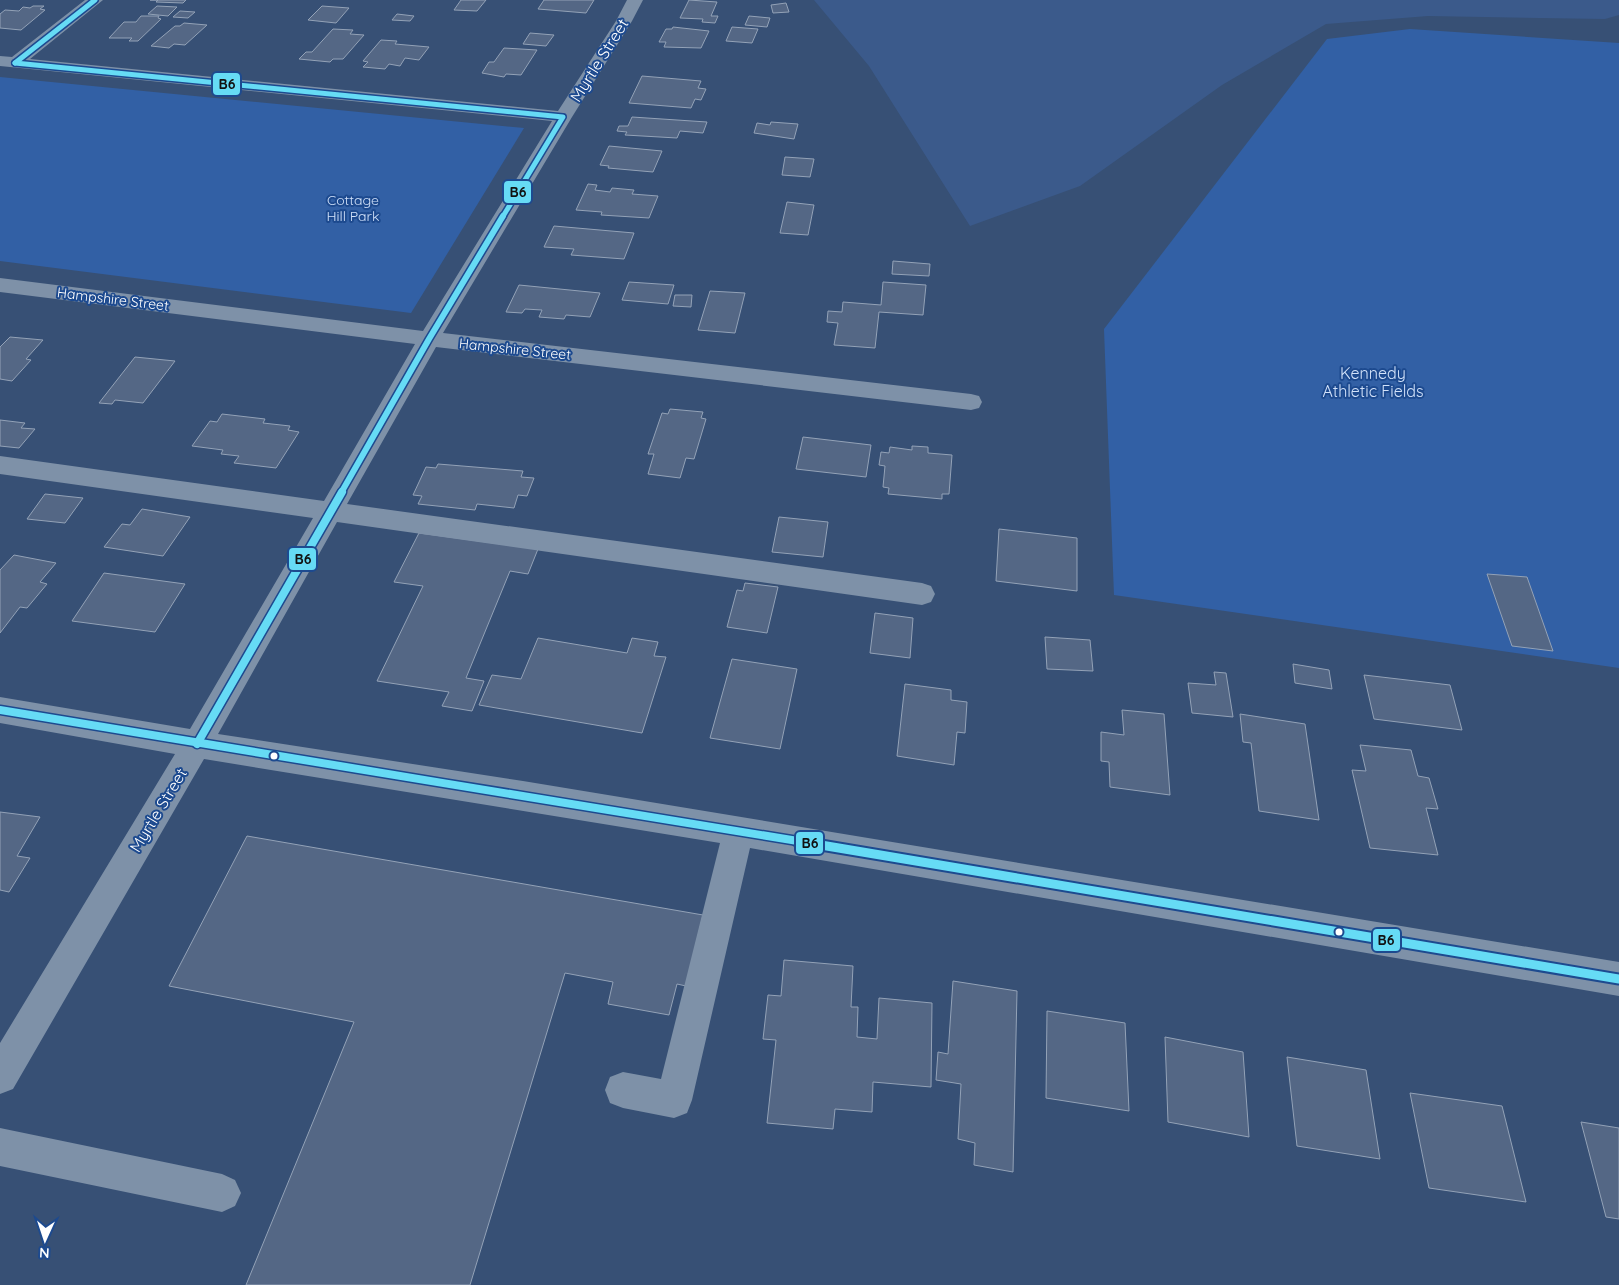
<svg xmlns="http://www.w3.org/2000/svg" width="1619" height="1285" font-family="Quicksand,sans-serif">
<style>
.green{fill:#3260a5}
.water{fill:#3b5a8b}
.building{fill:#546785;stroke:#93a2b7}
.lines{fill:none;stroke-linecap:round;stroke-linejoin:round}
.minor{fill:#7e91a8;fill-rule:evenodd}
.bus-1-far3-casing{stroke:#1d4a8f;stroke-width:8}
.bus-1-far2-casing{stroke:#1d4a8f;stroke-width:9}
.bus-1-far1-casing{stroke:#1d4a8f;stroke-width:11}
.bus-1-casing{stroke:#1d4a8f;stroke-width:13}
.bus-1-far3{stroke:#66dbf5;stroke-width:5}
.bus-1-far2{stroke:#66dbf5;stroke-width:6}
.bus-1-far1{stroke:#66dbf5;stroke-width:8}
.bus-1{stroke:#66dbf5;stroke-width:9}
.bus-dot{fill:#fff;stroke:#1d4a8f;stroke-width:2}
.labels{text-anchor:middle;stroke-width:4;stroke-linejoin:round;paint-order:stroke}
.far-park-label{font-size:14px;fill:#d2e2fa;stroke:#1d4a8f}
.far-street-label{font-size:14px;fill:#fff;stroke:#1d4a8f}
.street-label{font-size:16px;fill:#fff;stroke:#1d4a8f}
.park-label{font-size:16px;fill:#d2e2fa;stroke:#1d4a8f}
.line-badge{stroke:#1d4a8f;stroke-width:2}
.pale-badge-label{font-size:14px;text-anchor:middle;font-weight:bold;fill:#111}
</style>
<rect width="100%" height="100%" fill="#375075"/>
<!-- green -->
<g class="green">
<path d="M1410,29L1619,43V668L1114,595L1104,329L1327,39Z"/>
<path d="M0,77L524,128L411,313L0,261Z"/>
</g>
<!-- water -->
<path class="water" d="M814,0H1619V15L1605,19L1428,16L1326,24L1222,85L1080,186L970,226L869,66Z"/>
<!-- building -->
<g class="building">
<path d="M150,0H186L183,3L156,2L158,0Z"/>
<path d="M461,0H486L477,11L454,10Z"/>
<path d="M544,0H594L586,13L538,9Z"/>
<path d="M689,0L717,2L711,16H718L715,23L702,22L703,19L680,18Z"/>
<path d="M786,3L789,12L773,13L771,5Z"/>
<path d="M33,6H44L40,9L45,10L21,30L0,28V14L5,10L19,11L23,7L30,8Z"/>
<path d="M157,6L177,7L168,16L148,14Z"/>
<path d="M322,6L349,8L336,23L308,20Z"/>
<path d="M180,11L195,12L188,18L173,17Z"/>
<path d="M397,14L414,16L410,21L392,20Z"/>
<path d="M141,16H159L158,18L161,19L138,41H129L132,38H109L124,22H136Z"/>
<path d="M749,16L770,18L767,27L745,25Z"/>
<path d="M184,23L207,25L185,45L174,44L169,48L151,46L175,26H180Z"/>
<path d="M673,27L709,31L701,48L664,47L666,42H659L666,29H672Z"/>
<path d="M732,27L758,29L752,43L726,41Z"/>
<path d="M333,29L353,30L350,34L364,35L343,59H333L330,62L299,59L306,52H312Z"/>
<path d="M530,33L554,35L546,46L523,44Z"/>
<path d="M381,40L397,41L395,44L429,47L419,60L405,58L400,66L389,64L385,69L363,67L368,62L363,61Z"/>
<path d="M504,48L537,50L521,75L506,74L504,77L482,73L489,62H494Z"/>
<path d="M642,76L701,81L698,88L706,89L701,100L695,99L691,108L629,103Z"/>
<path d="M632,117L707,122L703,133L680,131L677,138L625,135L627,132L617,131L619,126H628Z"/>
<path d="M771,122L798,124L794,139L754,133L757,123L770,125Z"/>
<path d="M609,146L662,151L653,172L608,168L609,166L600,165Z"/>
<path d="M785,157L814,159L810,177L782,175Z"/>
<path d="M588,184L597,185L595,190L610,192L612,188L634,190L632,194L658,196L649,218L601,215L602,212L576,210Z"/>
<path d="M787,202L814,205L808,235L780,233Z"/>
<path d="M554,226L634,233L624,259L571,255L574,249L544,247Z"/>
<path d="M893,261L930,264L929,276L892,274Z"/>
<path d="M629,282L674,285L668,304L622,300Z"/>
<path d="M883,282L926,285L923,315L879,312L875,348L834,345L838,323L827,322L828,311L842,312L843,302L881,305Z"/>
<path d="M519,285L600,293L590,317L566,315L564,319L539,317L542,310L525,309L522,313L506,312Z"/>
<path d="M710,291L745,293L735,333L698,330Z"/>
<path d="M675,295H692L691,307L673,306Z"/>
<path d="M10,337L43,340L26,359L31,360L12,381L0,379V347Z"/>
<path d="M135,357L175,361L143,403L115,400L112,404L99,403Z"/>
<path d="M670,409L703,412L701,418L706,419L694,459L686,458L680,478L648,474L654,454H648L662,413L668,414Z"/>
<path d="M222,414L265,419L263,423L290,426L288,430L299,432L276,468L234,463L239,456L221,454L223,450L192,446L210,421L217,422Z"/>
<path d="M0,420L25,423L21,428L35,429L19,448L0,446Z"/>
<path d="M803,437L871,445L866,477L796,469Z"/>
<path d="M912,446L928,447V453L952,455L949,494H942V499L888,494L889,488L883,487L885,466L879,465L881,452L889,453L890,447L912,450Z"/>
<path d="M438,464L523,471L521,477L534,478L527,496L518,495L514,508L477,504L475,510L418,504L422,496L413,495L426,467L436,468Z"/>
<path d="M45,494L83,498L65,523L27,519Z"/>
<path d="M142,509L190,517L163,556L104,547L122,524L130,525Z"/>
<path d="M779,517L828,522L823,557L772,552Z"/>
<path d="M999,529L1077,538V591L996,581Z"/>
<path d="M419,533L538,549L528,574L510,571L466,678L484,681L472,711L442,706L449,692L377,681L423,586L394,582Z"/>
<path d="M14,555L56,563L40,582L47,584L27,608L20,607L0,633V570Z"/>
<path d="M104,573L185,584L155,632L72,621Z"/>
<path d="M1487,574L1527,577L1553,651L1512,646Z"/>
<path d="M745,583L778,587L767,633L727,627L737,590L743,591Z"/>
<path d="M875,613L913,618L910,658L870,653Z"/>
<path d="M1045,637L1090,640L1093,671L1047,669Z"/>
<path d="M538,638L627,653L632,638L658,642L654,656L666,657L642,733L479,705L492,675L521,679Z"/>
<path d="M732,659L797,669L780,749L710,738Z"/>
<path d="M1293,664L1329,670L1332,689L1295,683Z"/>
<path d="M1214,672L1226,673L1233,717L1192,713L1188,683L1216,685Z"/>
<path d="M1364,675L1450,685L1462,730L1374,719Z"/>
<path d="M905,684L951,690V700L967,702L965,733L957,732L954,765L897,756Z"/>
<path d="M1122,710L1164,714L1170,795L1110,787L1109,762L1101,761V732L1124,735Z"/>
<path d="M1240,714L1305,724L1319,820L1259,811L1251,743L1243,742Z"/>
<path d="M1360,745L1411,750L1418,776L1429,778L1438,809L1426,808L1438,855L1370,848L1352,770L1366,771Z"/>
<path d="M0,812L40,817L17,856L30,858L9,892L0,890Z"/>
<path d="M247,836L703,915L686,986L677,984L669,1015L608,1004L613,982L565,973L470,1285H246L354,1022L169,986Z"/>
<path d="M784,960L853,966L851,1007H858L857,1037L877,1039L879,998L932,1003L931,1087L873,1082L872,1112L835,1109L833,1129L767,1123L776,1040L763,1039L768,995L781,996Z"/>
<path d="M953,981L1017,991L1013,1172L974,1165L975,1143L958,1139L961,1084L936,1080L938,1052L948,1054Z"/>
<path d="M1047,1011L1125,1023L1129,1111L1046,1098Z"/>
<path d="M1165,1037L1243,1052L1249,1137L1168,1122Z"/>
<path d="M1287,1057L1366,1070L1380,1159L1297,1146Z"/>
<path d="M1410,1093L1502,1106L1526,1202L1429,1188Z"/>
<path d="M1581,1122L1619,1128V1219L1606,1217Z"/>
</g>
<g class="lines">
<!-- minor -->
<g class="minor">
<path d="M85,0H103L30,59L558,111L616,21L627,0H643L632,21L572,117L443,333L971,394L979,396L982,402L979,408L971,410L436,347L347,504L922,583L931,586L935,594L931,602L922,605L337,522L218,734L523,781L1619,962V996L750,848L692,1100L687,1113L674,1118L623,1108L610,1103L605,1090L610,1077L623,1072L661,1079L720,843L204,759L13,1089L0,1094V1043L175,754L0,723V697L190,729L313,518L0,474V456L324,501L415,344L0,292V278L423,331L552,121L0,66V56L12,57Z"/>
<path d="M0,1128L222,1174L235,1180L241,1193L235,1206L222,1212L0,1166Z"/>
</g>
<!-- bus-1-far3 casing -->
<g class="bus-1-far3-casing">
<g id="bus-1-far3">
<path d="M15,63L563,117L502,218"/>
<path d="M15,63L95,0"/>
</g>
</g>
<!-- bus-1-far2 casing -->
<g class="bus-1-far2-casing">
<path id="bus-1-far2" d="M341,493L429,339L503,216"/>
</g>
<!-- bus-1-far1 casing -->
<g class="bus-1-far1-casing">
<g id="bus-1-far1">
<path d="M0,710C268,756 536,797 804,842"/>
<path d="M197,744L342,492"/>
</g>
</g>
<!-- bus-1 casing -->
<g class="bus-1-casing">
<path id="bus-1" d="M797,841L1619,979"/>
</g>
<!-- bus-1-far3 -->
<use href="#bus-1-far3" class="bus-1-far3"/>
<!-- bus-1-far2 -->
<use href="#bus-1-far2" class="bus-1-far2"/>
<!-- bus-1-far1 -->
<use href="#bus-1-far1" class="bus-1-far1"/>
<!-- bus-1 -->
<use href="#bus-1" class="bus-1"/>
</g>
<!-- markers -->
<g class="bus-dot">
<circle cx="274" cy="756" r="4.5"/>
<circle cx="1339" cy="932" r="4.5"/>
</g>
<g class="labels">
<!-- far-park labels -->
<g class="far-park-label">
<text x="353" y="205">Cottage<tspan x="353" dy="16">Hill Park</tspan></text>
</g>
<!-- far-street labels -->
<g class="far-street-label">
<text transform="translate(113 299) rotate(7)" y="5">Hampshire Street</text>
<text transform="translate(515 349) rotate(6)" y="5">Hampshire Street</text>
</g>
<!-- street labels -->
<g class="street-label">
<text transform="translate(599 60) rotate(-58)" y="6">Myrtle Street</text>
<text transform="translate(158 810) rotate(-59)" y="6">Myrtle Street</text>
</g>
<!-- park labels -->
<g class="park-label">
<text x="1373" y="379">Kennedy<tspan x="1373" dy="18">Athletic Fields</tspan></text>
</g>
</g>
<g class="line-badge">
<rect x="212" y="72" width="29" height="24" rx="5" fill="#66dbf5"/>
<rect x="503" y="180" width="29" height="24" rx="5" fill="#66dbf5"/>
<rect x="288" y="547" width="29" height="24" rx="5" fill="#66dbf5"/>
<rect x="795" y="831" width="29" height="24" rx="5" fill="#66dbf5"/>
<rect x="1372" y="928" width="29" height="24" rx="5" fill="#66dbf5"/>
</g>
<g class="pale-badge-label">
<text x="227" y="89">B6</text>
<text x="518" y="197">B6</text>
<text x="303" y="564">B6</text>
<text x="810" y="848">B6</text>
<text x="1386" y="945">B6</text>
</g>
<!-- north arrow -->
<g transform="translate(45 1240) rotate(183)" stroke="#1d4a8f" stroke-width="4" paint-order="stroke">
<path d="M0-4L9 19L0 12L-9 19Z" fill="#ffffff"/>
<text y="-8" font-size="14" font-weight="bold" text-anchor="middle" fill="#ffffff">N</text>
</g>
</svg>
